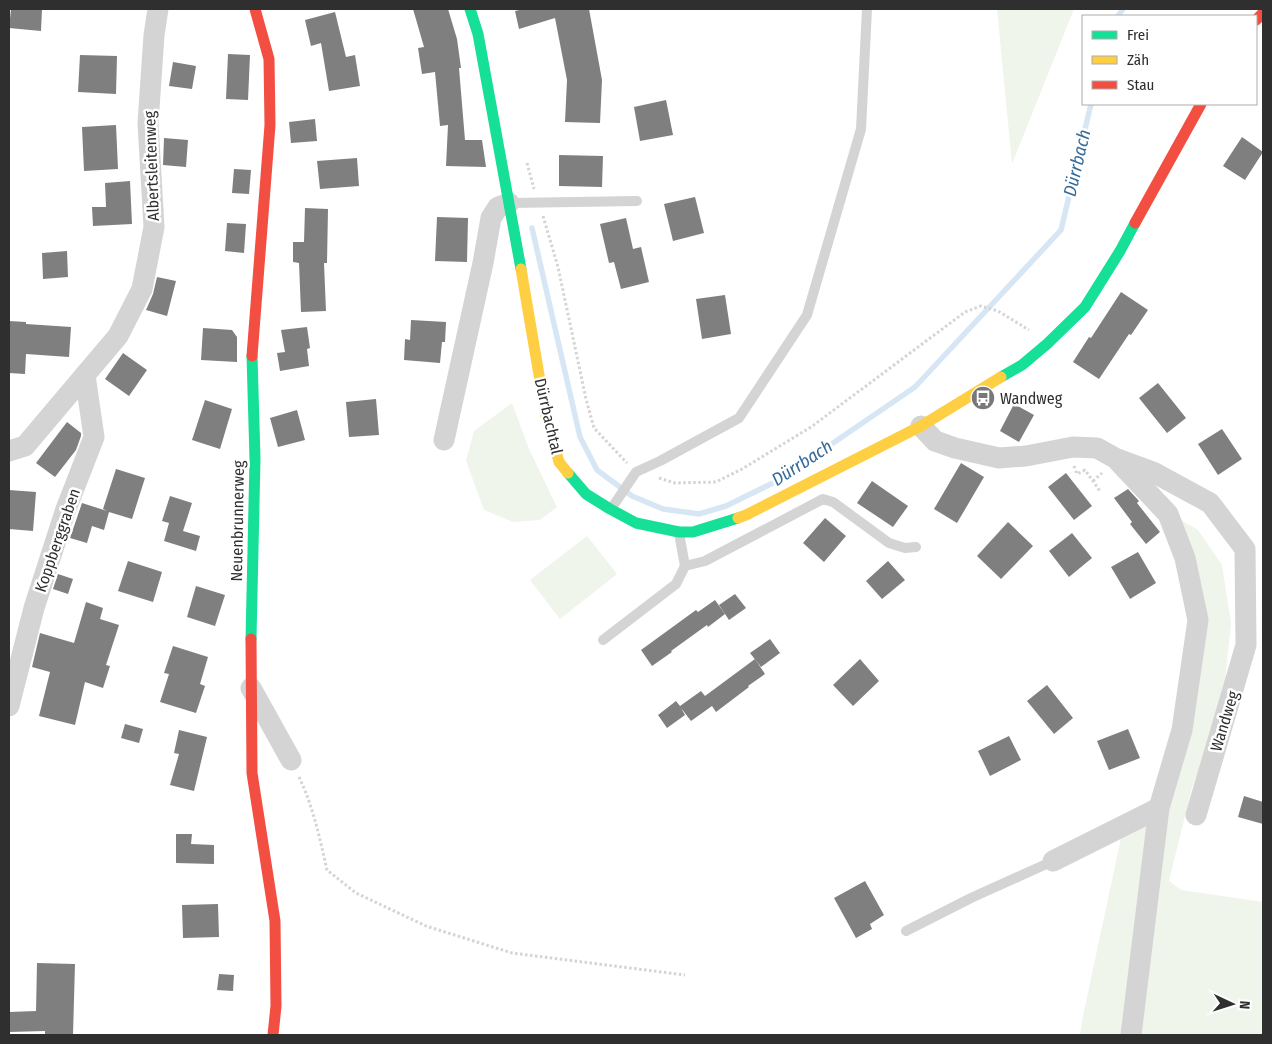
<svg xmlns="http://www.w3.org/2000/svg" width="1272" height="1044" font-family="'Fira Sans Condensed',sans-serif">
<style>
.green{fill:#f0f5eb}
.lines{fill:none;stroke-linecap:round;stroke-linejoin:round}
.stream{stroke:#d7e6f4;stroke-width:5.5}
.building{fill:#7f7f7f}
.path{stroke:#d4d4d4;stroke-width:3;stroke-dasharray:2.5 2.5;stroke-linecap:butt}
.lane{stroke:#d4d4d4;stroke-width:10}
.street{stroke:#d4d4d4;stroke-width:21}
.fast{stroke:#16e098;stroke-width:11}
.slow{stroke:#ffcf43;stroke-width:11}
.jam{stroke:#f24e42;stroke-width:11}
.labels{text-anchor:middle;stroke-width:5;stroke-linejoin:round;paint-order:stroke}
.street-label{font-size:16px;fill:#2f2f2f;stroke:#fff}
.poi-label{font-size:16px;fill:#2f2f2f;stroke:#fff;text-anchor:start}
.water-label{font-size:18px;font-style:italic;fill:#356b98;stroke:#fff}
</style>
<rect width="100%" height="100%" fill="#fff"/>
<!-- green -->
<g class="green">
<path d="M997,9H1074L1012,164Z"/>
<path d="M512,403L529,449L557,507L540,520L513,522L484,510L466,461L474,431Z"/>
<path d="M1181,520L1198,530L1222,565L1231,623L1224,691L1207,749L1192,788L1169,881L1181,890L1263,902V1035H1080L1083,1016L1121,838L1145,822L1198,686Z"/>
<path d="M587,536L617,574L560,619L530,580Z"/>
</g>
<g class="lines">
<!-- stream -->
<g class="stream">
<path d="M1118,16L1123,9"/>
<path d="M532,228L580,437L597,470L632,496L663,509L699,514L726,506L779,480L915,387L1061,230L1091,104"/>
</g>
</g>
<!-- building -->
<g class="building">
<path d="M11,9H42L41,31L9,28Z"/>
<path d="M413,9H448L457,39L461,68H459L465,140H482L486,167L446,166L448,125L440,126L435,72L422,74L418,48L424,47Z"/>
<path d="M524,9H589L602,80L600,123L565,122L567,80L555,18L519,29L515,11Z"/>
<path d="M335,12L346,57L355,55L360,86L329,91L321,43L311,46L305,20Z"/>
<path d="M228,54L250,55L248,100L226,99Z"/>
<path d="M80,55L117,56L116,94L78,92Z"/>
<path d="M173,62L196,66L192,89L169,86Z"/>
<path d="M666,100L673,135L640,141L634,107Z"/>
<path d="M315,119L317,141L291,143L289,122Z"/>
<path d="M116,125L118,169L84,171L82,127Z"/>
<path d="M1242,137L1263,152L1245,180L1223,166Z"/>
<path d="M164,138L188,140L186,167L163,165Z"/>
<path d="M559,155L603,156L602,187L559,186Z"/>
<path d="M357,158L359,186L320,189L317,161Z"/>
<path d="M234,169L251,170L249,194L232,193Z"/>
<path d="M130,181L132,224L93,226L92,207H106L105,183Z"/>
<path d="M695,197L704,233L673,241L664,204Z"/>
<path d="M305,208L328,209L327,263H324L326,311L301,312L299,263L293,262V242H304Z"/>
<path d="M437,217L468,218L467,262L435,261Z"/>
<path d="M626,218L633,249L641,247L649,282L621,289L614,262L609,263L600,224Z"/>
<path d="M227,223L246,224L244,253L225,251Z"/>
<path d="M67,251L68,277L43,279L42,253Z"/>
<path d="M157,277L176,281L167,316L146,310L153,294Z"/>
<path d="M1121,292L1148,310L1131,335L1129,334L1099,379L1073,362L1089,337L1091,338Z"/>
<path d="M725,295L731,334L702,339L696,299Z"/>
<path d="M411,320L446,322L445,342H442L440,363L404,360L405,339L410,340Z"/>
<path d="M9,321L26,322V324L71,327L69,357L26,354L25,374L9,373L10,344H9Z"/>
<path d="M307,327L310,348L307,349L309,366L280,371L277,353L285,352L281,330Z"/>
<path d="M203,328L232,330L237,337V362L201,360Z"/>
<path d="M123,353L147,370L129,396L105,379Z"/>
<path d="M1158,383L1186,418L1167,433L1139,398Z"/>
<path d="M376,399L379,435L349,437L346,402Z"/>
<path d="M205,400L232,409L220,449L192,440Z"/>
<path d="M1014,404L1034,415L1019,442L1000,431Z"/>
<path d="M297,410L305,440L278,447L270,418Z"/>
<path d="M67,422L81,433V436L76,450L55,477L36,463Z"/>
<path d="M1222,429L1242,459L1218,475L1198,444Z"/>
<path d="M961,463L984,477L957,523L934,509Z"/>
<path d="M116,469L145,478L132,519L109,512L104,530L92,526L87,543L70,538L82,503L107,511L103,509Z"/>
<path d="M1066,473L1092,506L1074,520L1048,487Z"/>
<path d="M872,481L908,506L893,527L857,503Z"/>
<path d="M1128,489L1139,501L1137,503L1160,532L1146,544L1130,524L1132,522L1114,498Z"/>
<path d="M9,490L36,492L33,531L9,529Z"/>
<path d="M170,496L192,503L183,531L200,536L196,551L164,541L169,523L162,521Z"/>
<path d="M825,518L846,536L824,562L803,543Z"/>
<path d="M1008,522L1033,546L1001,579L977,556Z"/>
<path d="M1072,533L1092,558L1069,577L1049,551Z"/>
<path d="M1138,552L1156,583L1130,599L1111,567Z"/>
<path d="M128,561L162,572L153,602L118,591Z"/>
<path d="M888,561L905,580L882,599L866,581Z"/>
<path d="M58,574L73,579L68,594L53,589Z"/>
<path d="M196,586L225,595L215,626L187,617Z"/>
<path d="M735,594L746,608L729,620L719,605Z"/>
<path d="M715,600L725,614L708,627L707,625L671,651L672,652L652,666L641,650L696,610L698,612Z"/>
<path d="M86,602L103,608L100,619L119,625L106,665L110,666L103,688L85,682L75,725L39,716L50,672L32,667L40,633L74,643Z"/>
<path d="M770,639L780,653L761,667L750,653Z"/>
<path d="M173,646L208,657L200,684L205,686L196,713L160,702L169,674L164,673Z"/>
<path d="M755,659L765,674L748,686L749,687L716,712L712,706L691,721L681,708L685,715L667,728L658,715L676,701L680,706L701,691L705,696Z"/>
<path d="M860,659L879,681L853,706L833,685Z"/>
<path d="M1047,685L1073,718L1054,734L1027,701Z"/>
<path d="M125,724L143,729L139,743L121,738Z"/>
<path d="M1128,729L1140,758L1109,770L1097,741Z"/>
<path d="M179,730L207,737L194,791L170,785L179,754L174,753Z"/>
<path d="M1009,736L1021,760L990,776L978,751Z"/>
<path d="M1244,796L1263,802V824L1238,817Z"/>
<path d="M176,834H192L191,844L214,845V864L176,863Z"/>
<path d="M865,881L884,915L870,924L872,929L856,938L834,898Z"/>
<path d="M218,904L219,937L183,938L182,905Z"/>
<path d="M37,963L75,964L73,1035H45V1031L9,1032V1012L36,1011Z"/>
<path d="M219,974L234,975L233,991L217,990Z"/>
</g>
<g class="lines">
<!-- path -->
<g class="path">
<path d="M527,163L534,189"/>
<path d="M543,216L558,267L586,399L594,428L627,463"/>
<path d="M1074,466L1077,474L1085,470L1100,491"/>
<path d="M659,478L675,483L716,482L742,469L811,427L965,312L981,306L998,311L1029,330"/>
<path d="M1093,481L1102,473"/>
<path d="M299,777C313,806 320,839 327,870L356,893L426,926L512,953L685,975"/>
</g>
<!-- lane -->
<g class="lane">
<path d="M511,203L637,201"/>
<path d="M611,509L636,472L660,461L739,418L807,315L861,129L867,9"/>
<path d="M679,533L685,566"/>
<path d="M603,640L676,584L685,566L705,561L823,499L833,502L889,543L905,548L916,547"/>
<path d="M906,931L971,898L1053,861"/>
</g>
<!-- street -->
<g class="street">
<path d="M921,426L935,441L955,448L999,458L1026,456L1073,447L1097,448L1115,458L1153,472L1210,503L1245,549L1246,645L1196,815"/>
<path d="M444,440L483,263L491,218L498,207L509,203"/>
<path d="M9,451L25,446L85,375L118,336L142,289L154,227L148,123L154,35L158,9"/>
<path d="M1118,461L1168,514L1185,558L1198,620L1182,730L1159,808L1131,1035"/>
<path d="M251,688L291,760"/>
<path d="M9,706L34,608L66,509L94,437L85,375"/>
<path d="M1053,861L1159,808"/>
</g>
<!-- fast -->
<g class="fast">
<path d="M470,9L478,34L521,269"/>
<path d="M1001,377L1022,365L1047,344L1085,307L1120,251L1135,223"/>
<path d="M568,473L586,494L610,509L636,523L679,532H693L738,518"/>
<path d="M251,639L255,459L252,356"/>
</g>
<!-- slow -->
<g class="slow">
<path d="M521,269L546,416L559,462L568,473"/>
<path d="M738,518L746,515L921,426L1001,377"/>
</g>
<!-- jam -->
<g class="jam">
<path d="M1256,20L1263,13"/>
<path d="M1135,223L1201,104"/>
<path d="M252,356L270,125L269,59L255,9"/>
<path d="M251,639L252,773L275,921L276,1006L273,1035"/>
</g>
</g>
<!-- icons -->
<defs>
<g id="bus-disc" transform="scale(1.25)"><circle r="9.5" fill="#787878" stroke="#fff"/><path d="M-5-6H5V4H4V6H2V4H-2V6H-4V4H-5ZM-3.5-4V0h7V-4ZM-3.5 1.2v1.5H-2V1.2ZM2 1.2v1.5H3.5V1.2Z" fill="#fff"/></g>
</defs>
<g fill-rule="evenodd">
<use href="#bus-disc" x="983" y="398"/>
</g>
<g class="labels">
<!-- street labels -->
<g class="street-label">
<text transform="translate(151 166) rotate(-92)" y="6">Albertsleitenweg</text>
<text transform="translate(549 416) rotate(77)" y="6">Dürrbachtal</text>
<text transform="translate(237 521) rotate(-89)" y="6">Neuenbrunnerweg</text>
<text transform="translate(57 540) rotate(-71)" y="6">Koppberggraben</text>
<text transform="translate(1224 721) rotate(-73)" y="6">Wandweg</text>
</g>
<!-- poi labels -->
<g class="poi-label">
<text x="1000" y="404">Wandweg</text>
</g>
<!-- water labels -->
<g class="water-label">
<text transform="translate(1077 163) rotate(-77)" y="6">Dürrbach</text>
<text transform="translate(802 463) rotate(-33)" y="6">Dürrbach</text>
</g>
</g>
<!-- border -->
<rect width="1272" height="1044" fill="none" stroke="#2f2f2f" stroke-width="20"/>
<!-- legend -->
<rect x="1082" y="15" width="175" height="90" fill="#ffffff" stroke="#acacac"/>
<rect x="1092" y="31" width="25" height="8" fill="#16e098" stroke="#acacac"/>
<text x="1127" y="40" font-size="15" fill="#2f2f2f">Frei</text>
<rect x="1092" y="56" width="25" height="8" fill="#ffcf43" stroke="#acacac"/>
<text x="1127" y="65" font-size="15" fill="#2f2f2f">Zäh</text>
<rect x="1092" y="81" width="25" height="8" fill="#f24e42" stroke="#acacac"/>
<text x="1127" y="90" font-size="15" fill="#2f2f2f">Stau</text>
<!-- north arrow -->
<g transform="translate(1232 1004) rotate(94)" stroke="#ffffff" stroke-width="4" paint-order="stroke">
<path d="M0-4L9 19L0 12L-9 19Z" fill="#2f2f2f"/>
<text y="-8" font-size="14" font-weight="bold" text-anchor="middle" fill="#2f2f2f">N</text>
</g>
</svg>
